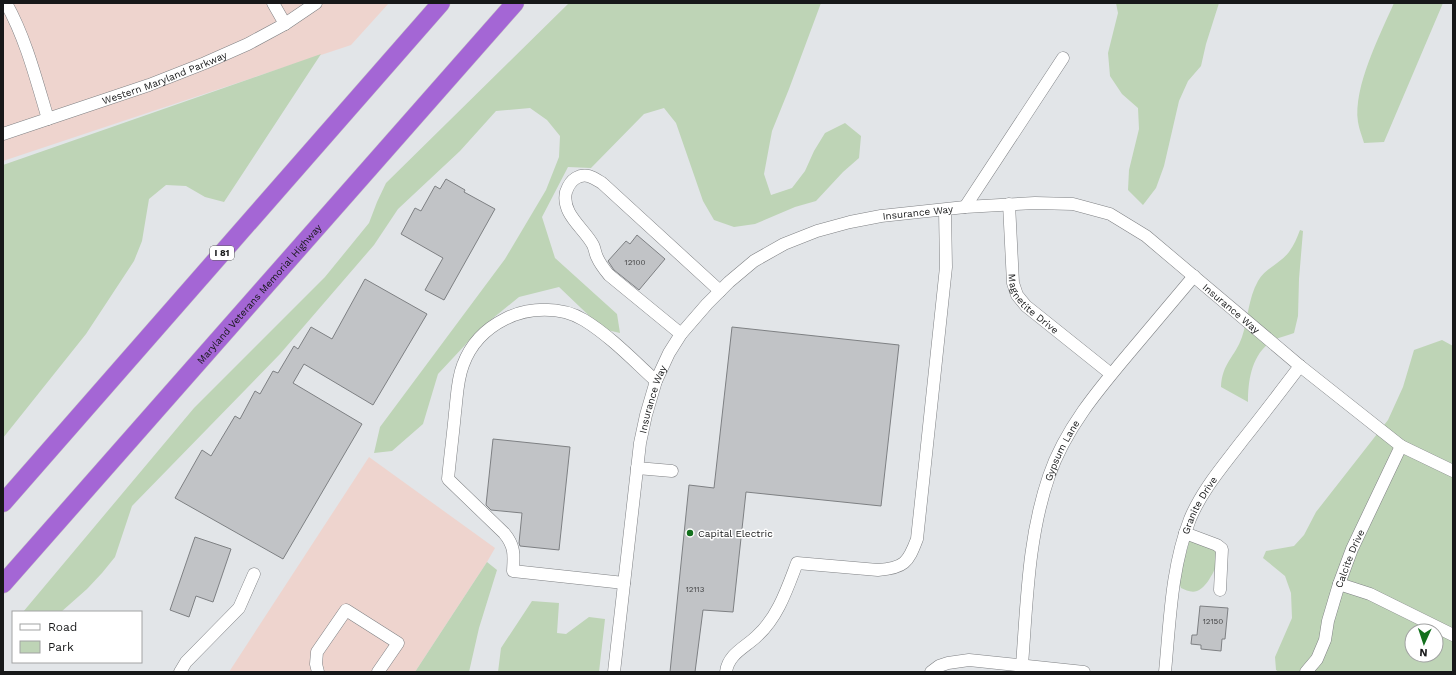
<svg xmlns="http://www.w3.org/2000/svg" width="1456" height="675" font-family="'Work Sans',sans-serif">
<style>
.industrial{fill:#eed4ce}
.green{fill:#bed4b6;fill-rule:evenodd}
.building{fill:#c1c3c6;stroke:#7e8083}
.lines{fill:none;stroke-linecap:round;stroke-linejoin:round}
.minor-casing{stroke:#7f8184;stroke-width:13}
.highway-casing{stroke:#c3c3c3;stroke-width:19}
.minor{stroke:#fff;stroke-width:12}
.highway{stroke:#a466d5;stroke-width:18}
.poi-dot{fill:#13701d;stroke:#fff;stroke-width:1.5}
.labels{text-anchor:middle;stroke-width:3;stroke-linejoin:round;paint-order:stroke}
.number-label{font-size:8px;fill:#424344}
.shield{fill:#fff;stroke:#5d5d5e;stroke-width:1}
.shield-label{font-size:9px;font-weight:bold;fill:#171819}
.street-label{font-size:10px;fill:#171819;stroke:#fff}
.poi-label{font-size:10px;fill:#171819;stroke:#fff;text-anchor:start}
</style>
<rect width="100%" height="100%" fill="#e2e5e8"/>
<!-- industrial -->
<g class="industrial">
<path d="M3,3H389L351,45L3,161Z"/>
<path d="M369,457L495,548L487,562L415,672H229Z"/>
</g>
<!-- green -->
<g class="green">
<path d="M569,3H821L789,89L772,131L764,174L771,195L792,188L805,171L814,151L825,133L845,123L861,136L859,158L843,172L816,201L795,207L755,224L734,227L714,220L703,201L676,123L664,108L644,114L591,168L568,167L542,217L555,258L617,314L620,333L603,329L559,287L519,297L481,328L438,374L423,424L392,451L374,453L380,427L505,259L546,190L559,157L560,136L547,120L530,108L496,111L460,151L398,209L374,245L280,354L132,506L115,557L102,573L87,589L61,612H23L194,408L325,277L369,223L377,202L386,183Z"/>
<path d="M1116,3H1219L1206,44L1201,66L1188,81L1179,101L1164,166L1156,188L1143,205L1128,190L1129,170L1139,129L1138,108L1122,94L1110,76L1108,53L1118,13Z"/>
<path d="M1394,3H1443L1384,142L1364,143C1362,136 1359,129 1358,122C1353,87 1380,35 1394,3Z"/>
<path d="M321,54L224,202L205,197L186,186L166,185L149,199L142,241L134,261L86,334L3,438V165Z"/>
<path d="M1300,230L1303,231L1299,279L1298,316L1294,333C1286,336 1275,338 1268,344C1251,358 1248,382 1248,402L1221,387C1222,363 1235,357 1242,337C1248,319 1248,299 1258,281C1265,268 1280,264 1289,252C1294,245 1297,238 1300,230Z"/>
<path d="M1442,340L1453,346V672H1279L1276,670L1275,657L1292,618L1291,593L1285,576L1263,558L1266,551L1294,546L1304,535L1316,512L1388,420L1403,387L1414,350ZM1412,631H1436V655H1412Z"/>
<path d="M1192,532L1223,551C1218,562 1209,587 1197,591C1191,593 1186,590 1181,588L1178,581Z"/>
<path d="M487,562L497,570L479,628L469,672H415Z"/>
<path d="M532,601L559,603L557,633L566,634L589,617L605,619L599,672H498L501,648Z"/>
</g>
<!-- building -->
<g class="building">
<path d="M446,179L465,190L464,192L495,209L444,300L425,290L443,258L401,234L415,208L421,211L435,186L440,189Z"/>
<path d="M637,235L665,259L639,290L614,270L608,261L626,241L630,244Z"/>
<path d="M365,279L427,314L373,405L304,364L293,383L362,424L283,559L175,498L202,450L211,456L235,416L240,419L255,391L260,394L273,371L278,373L294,346L298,349L311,327L332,339Z"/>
<path d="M732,327L899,345L881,506L746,492L733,612L703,610L695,672H670L689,485L714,488Z"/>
<path d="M493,439L570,447L559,550L520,546L519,543L522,513L491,510L486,505Z"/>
<path d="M195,537L231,549L213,602L196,596L189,617L170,610Z"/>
<path d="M1200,606L1228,608L1225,639H1222L1221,651L1201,649V645L1191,644L1192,635H1197Z"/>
</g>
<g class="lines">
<!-- minor casing -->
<g class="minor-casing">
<g id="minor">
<path d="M6,3C26,39 36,79 48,119"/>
<path d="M273,3L285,24"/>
<path id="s1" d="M3,134L149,85L205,63L248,44L285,24L316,3"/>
<path id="s2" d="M1009,204L1013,283L1017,295L1026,306L1111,374"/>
<path d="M965,207L1063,58"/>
<path d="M681,334L609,275C604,269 600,264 597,257C595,253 595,249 593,245C584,228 561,214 566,192C568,186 571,181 576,178C586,172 594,178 602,183L720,291"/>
<path d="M637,468L672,471"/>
<path d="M1185,533L1217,545L1222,549L1220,590"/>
<path d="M624,583L513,571C514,555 515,546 504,533L448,479C450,457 453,435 455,413C457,397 457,380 463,365C471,343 485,329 505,319C528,307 561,306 584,320C610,336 633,360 656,381"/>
<path d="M1339,584L1370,594L1453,635"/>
<path id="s3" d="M1022,665C1027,601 1028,537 1049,476C1065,429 1098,390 1130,352C1151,327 1173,301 1194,276"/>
<path d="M180,672L186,662L239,608L254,574"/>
<path d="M318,672L316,664L317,652L346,610L398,643L378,672"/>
<path id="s4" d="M614,672L640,443L646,415L656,381L669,353L681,334L707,304L729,282L754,261L784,244L817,231L850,222L881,216L965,207L1035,203L1073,204L1110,214L1146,236L1300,366L1401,446L1453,471"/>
<path d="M726,672C728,654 746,647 757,636C778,617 787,589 797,563L878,570C904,568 908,563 917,539L946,267L945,210"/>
<path d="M931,672L939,666L948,663L969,660L1084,672"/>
<path id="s5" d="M1165,672C1170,621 1171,568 1190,519C1202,490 1223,466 1242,441C1262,416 1281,391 1300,366"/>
<path id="s6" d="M1306,672L1317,659L1325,640L1328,621L1339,584L1352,549L1401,446"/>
</g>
</g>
<!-- highway casing -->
<g class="highway-casing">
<g id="highway">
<path d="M3,503L441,3"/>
<path id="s7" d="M3,584L515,3"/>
</g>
</g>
<!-- minor -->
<use href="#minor" class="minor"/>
<!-- highway -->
<use href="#highway" class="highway"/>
</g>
<!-- markers -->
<circle class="poi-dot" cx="690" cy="533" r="4"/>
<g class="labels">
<!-- number labels -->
<g class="number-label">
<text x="635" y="265">12100</text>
<text x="695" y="592">12113</text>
<text x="1213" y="624">12150</text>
</g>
<!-- shield labels -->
<rect class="shield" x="210" y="246" width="24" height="14" rx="3"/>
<g class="shield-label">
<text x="222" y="256">I 81</text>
</g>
<!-- street labels -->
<g class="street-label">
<text dy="4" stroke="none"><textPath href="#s1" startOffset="171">Western Maryland Parkway</textPath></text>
<text dy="4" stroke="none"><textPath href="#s4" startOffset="624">Insurance Way</textPath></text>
<text dy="4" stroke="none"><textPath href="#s7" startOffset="387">Maryland Veterans Memorial Highway</textPath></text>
<text dy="4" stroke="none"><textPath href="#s2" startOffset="108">Magnetite Drive</textPath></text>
<text dy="4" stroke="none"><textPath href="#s4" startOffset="972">Insurance Way</textPath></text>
<text dy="4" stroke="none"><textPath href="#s4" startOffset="276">Insurance Way</textPath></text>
<text dy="4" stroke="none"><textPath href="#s3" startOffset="220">Gypsum Lane</textPath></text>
<text dy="4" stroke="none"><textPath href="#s5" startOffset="172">Granite Drive</textPath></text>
<text dy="4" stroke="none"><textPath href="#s6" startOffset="123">Calcite Drive</textPath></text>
</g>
<!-- poi labels -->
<g class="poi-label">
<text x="698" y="537">Capital Electric</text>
</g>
</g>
<!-- border -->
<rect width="1456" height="675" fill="none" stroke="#171819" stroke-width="8"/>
<!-- legend -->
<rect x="12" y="611" width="130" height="52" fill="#ffffff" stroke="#a2a3a3"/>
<rect x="20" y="624" width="20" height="6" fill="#ffffff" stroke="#a2a3a3"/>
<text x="48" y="631" font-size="12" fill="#171819">Road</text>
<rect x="20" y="641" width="20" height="12" fill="#bed4b6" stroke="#a2a3a3"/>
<text x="48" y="651" font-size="12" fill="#171819">Park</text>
<!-- north arrow -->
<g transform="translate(1424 643) rotate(183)"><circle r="19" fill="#ffffff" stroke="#a2a3a3"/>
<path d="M0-3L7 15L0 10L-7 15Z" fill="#13701d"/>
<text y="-6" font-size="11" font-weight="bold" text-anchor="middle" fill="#171819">N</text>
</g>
</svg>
